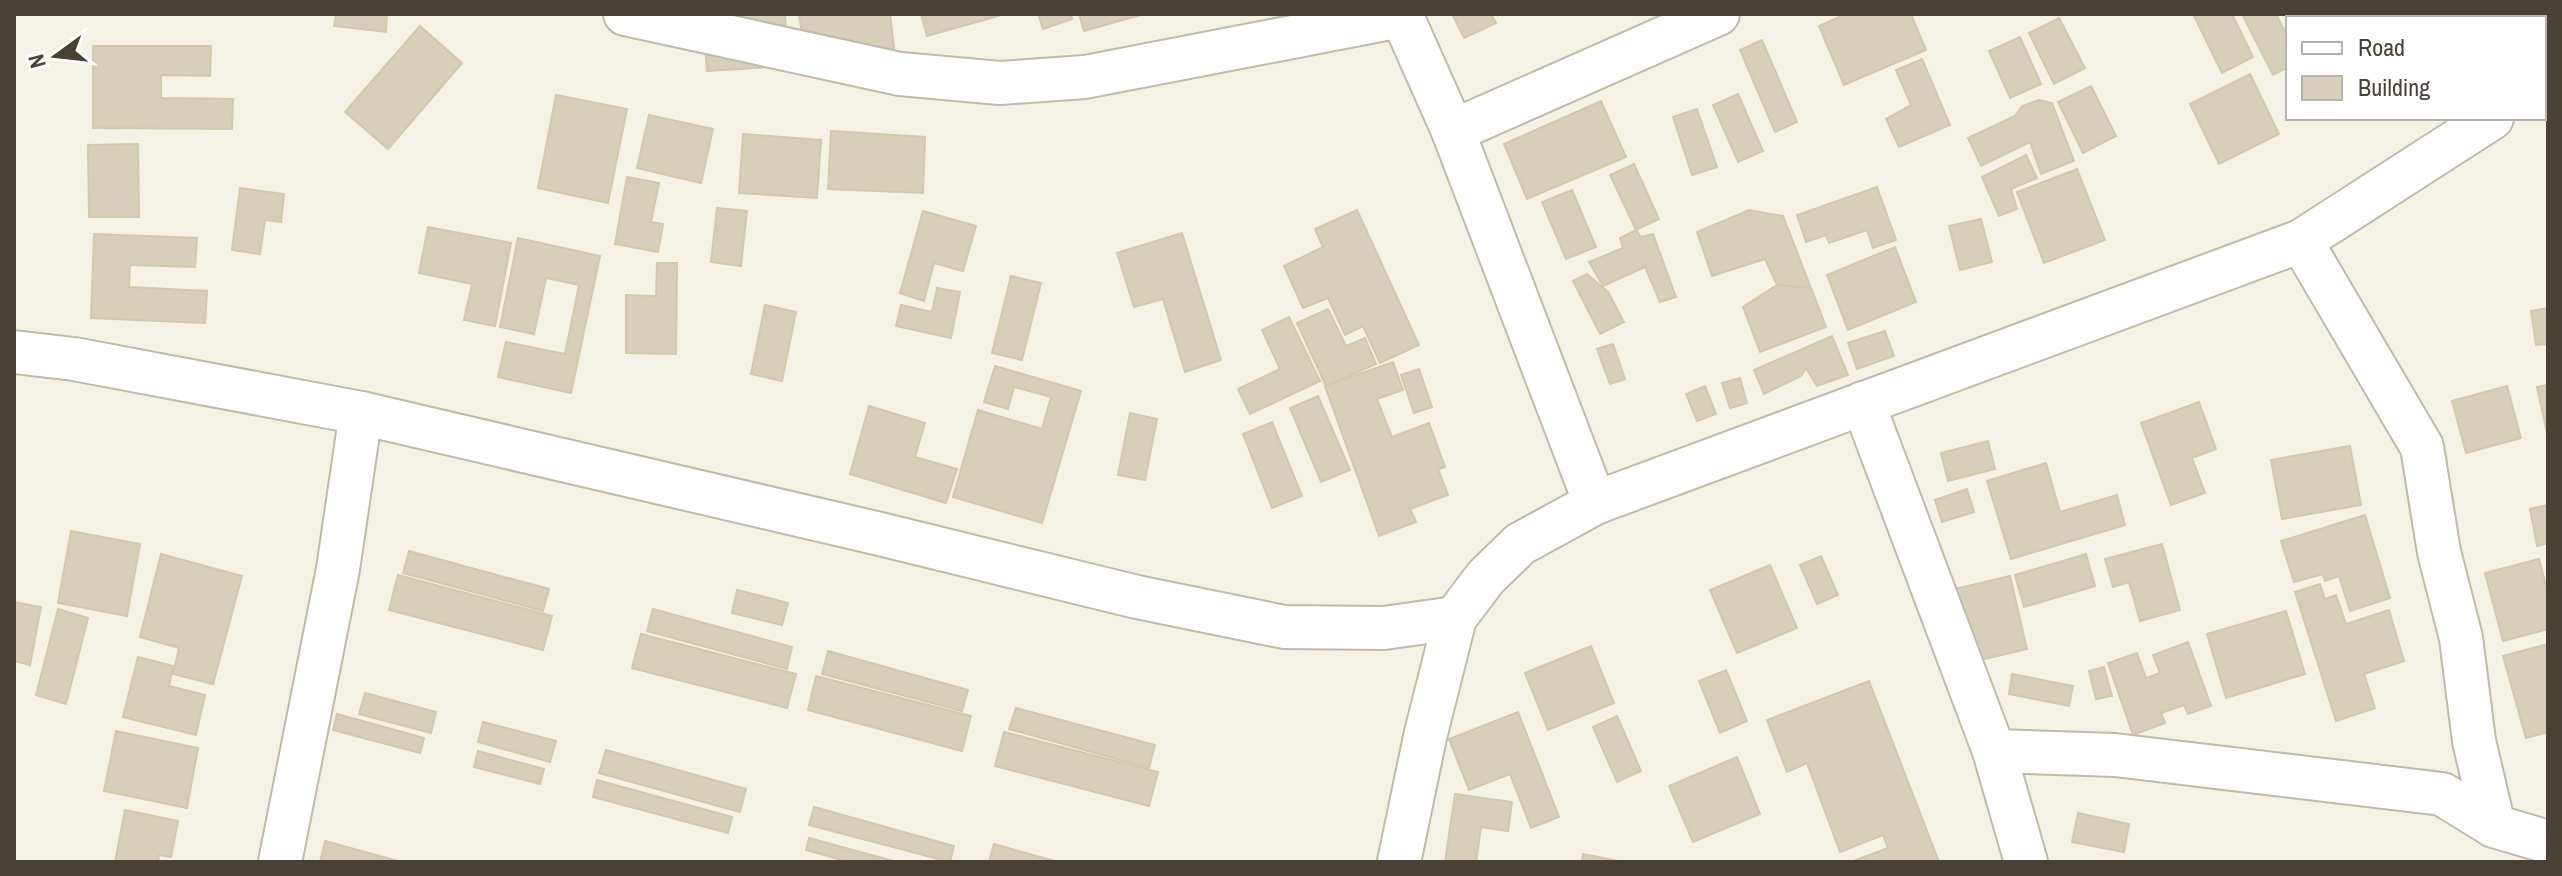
<svg xmlns="http://www.w3.org/2000/svg" width="2562" height="876" font-family="'Archivo Narrow',sans-serif">
<style>
.building{fill:#d6cfb9;stroke:#d2c9ac;stroke-width:2}
.lines{fill:none;stroke-linecap:round;stroke-linejoin:round}
.minor-casing{stroke:#c0bba6;stroke-width:46}
.minor{stroke:#fff;stroke-width:42}
</style>
<rect width="100%" height="100%" fill="#f4f2e5"/>
<!-- building -->
<g class="building">
<path d="M336,14H387L386,32L334,26Z"/>
<path d="M785,14L788,66L707,71L703,15Z"/>
<path d="M799,14H890L895,57L807,68Z"/>
<path d="M921,14H1005L927,36Z"/>
<path d="M1038,14H1071L1072,19L1043,29Z"/>
<path d="M1079,14H1144L1084,31Z"/>
<path d="M1458,14H1491L1496,23L1464,38L1453,16Z"/>
<path d="M1846,14H1911L1926,50L1844,85L1819,26Z"/>
<path d="M2193,14H2232L2253,57L2222,73Z"/>
<path d="M2242,14H2276L2288,38V67L2273,75Z"/>
<path d="M2364,14H2444L2446,18H2360Z"/>
<path d="M2059,18L2085,68L2054,84L2029,33Z"/>
<path d="M420,26L462,63L388,149L345,112Z"/>
<path d="M2020,37L2041,84L2010,98L1989,51Z"/>
<path d="M1762,40L1797,122L1775,132L1740,50Z"/>
<path d="M93,46H211L210,76L161,75V98L233,99L232,129L93,128Z"/>
<path d="M1922,59L1950,125L1899,147L1886,119L1911,105L1896,70Z"/>
<path d="M2250,74L2279,134L2219,164L2190,104Z"/>
<path d="M2091,86L2116,136L2083,153L2058,102Z"/>
<path d="M1738,94L1763,151L1738,162L1713,105Z"/>
<path d="M556,95L627,109L608,203L538,188Z"/>
<path d="M2039,100L2052,103L2074,161L2041,174L2030,142L1981,166L1968,138L2015,116L2022,106Z"/>
<path d="M1601,101L1626,157L1527,199L1504,144Z"/>
<path d="M1697,109L1717,167L1692,175L1673,117Z"/>
<path d="M649,115L713,129L701,183L637,168Z"/>
<path d="M831,131L925,137L923,193L828,189Z"/>
<path d="M743,134L821,140L817,198L739,193Z"/>
<path d="M138,144L139,217H89L88,145Z"/>
<path d="M2026,155L2037,178L2011,189L2017,209L1999,216L1982,177Z"/>
<path d="M1634,164L1659,219L1636,230L1610,175Z"/>
<path d="M2077,169L2105,240L2044,263L2017,192Z"/>
<path d="M627,177L659,183L651,222L663,224L658,252L615,244Z"/>
<path d="M1877,187L1896,240L1873,248L1867,230L1829,243L1826,235L1806,242L1797,215Z"/>
<path d="M240,188L284,194L281,222L265,220L260,254L232,250Z"/>
<path d="M1572,190L1596,247L1566,259L1542,202Z"/>
<path d="M717,208L747,211L741,266L711,262Z"/>
<path d="M1357,210L1419,345L1380,363L1363,326L1345,335L1328,298L1303,308L1284,266L1323,247L1315,229Z"/>
<path d="M1749,210L1783,216L1811,288L1777,285L1765,259L1712,276L1697,232Z"/>
<path d="M923,211L976,226L963,271L934,263L924,301L900,293Z"/>
<path d="M1981,219L1992,262L1960,270L1949,226Z"/>
<path d="M428,227L511,243L495,326L464,320L472,284L419,273Z"/>
<path d="M1636,230L1641,237L1653,234L1676,297L1660,302L1645,267L1603,286L1589,262L1623,248L1620,238Z"/>
<path d="M1182,233L1221,360L1185,372L1163,299L1134,307L1117,253Z"/>
<path d="M94,234L197,238L195,267L130,265L129,287L207,291L205,323L91,318Z"/>
<path d="M518,238L600,256L571,393L498,377L506,342L565,354L579,285L546,278L534,334L500,327Z"/>
<path d="M1895,247L1916,302L1848,330L1827,275Z"/>
<path d="M657,263H677L676,354L626,353V295L656,296Z"/>
<path d="M1587,274L1608,292L1624,322L1600,334L1573,281Z"/>
<path d="M1011,276L1041,283L1022,360L992,353Z"/>
<path d="M1777,285L1811,288L1826,327L1760,352L1743,307Z"/>
<path d="M937,288L960,292L951,338L896,326L901,305L932,312Z"/>
<path d="M765,305L796,312L782,381L751,374Z"/>
<path d="M2548,308V344L2536,345L2531,311Z"/>
<path d="M1328,309L1346,346L1365,338L1376,364L1326,386L1297,323Z"/>
<path d="M1289,317L1320,381L1250,414L1238,389L1280,369L1262,330Z"/>
<path d="M1885,331L1894,356L1857,369L1848,343Z"/>
<path d="M1832,336L1848,375L1817,386L1806,368L1801,376L1764,394L1754,370Z"/>
<path d="M1613,344L1625,379L1610,384L1597,349Z"/>
<path d="M1393,362L1403,390L1377,399L1392,437L1429,423L1445,467L1438,469L1448,495L1410,509L1416,522L1379,536L1325,386Z"/>
<path d="M995,366L1081,391L1042,523L953,497L978,410L1042,429L1051,397L1014,387L1008,409L984,402Z"/>
<path d="M1419,369L1432,407L1414,413L1401,375Z"/>
<path d="M1740,378L1747,403L1730,408L1722,383Z"/>
<path d="M2548,385V438L2537,387Z"/>
<path d="M1705,386L1716,414L1697,421L1686,394Z"/>
<path d="M2507,386L2521,438L2466,453L2452,401Z"/>
<path d="M1318,396L1350,470L1321,482L1290,408Z"/>
<path d="M2199,402L2216,449L2192,458L2205,493L2171,505L2141,423Z"/>
<path d="M869,406L925,423L915,457L957,469L946,503L850,474Z"/>
<path d="M1130,413L1157,419L1145,480L1118,475Z"/>
<path d="M1272,422L1302,496L1272,508L1243,434Z"/>
<path d="M1988,441L1995,469L1948,481L1941,453Z"/>
<path d="M2350,446L2361,505L2282,519L2271,460Z"/>
<path d="M2046,463L2060,512L2117,495L2125,525L2011,559L1987,481Z"/>
<path d="M1967,489L1974,512L1942,522L1935,500Z"/>
<path d="M2548,505V543L2537,546L2530,509Z"/>
<path d="M2365,515L2390,598L2350,611L2339,576L2325,581L2323,574L2294,582L2281,541Z"/>
<path d="M71,531L140,544L127,616L58,603Z"/>
<path d="M2162,544L2180,610L2140,621L2129,582L2113,587L2105,559Z"/>
<path d="M409,551L549,589L543,611L403,573Z"/>
<path d="M161,554L242,576L213,684L173,674L179,648L140,637Z"/>
<path d="M2086,554L2095,586L2024,607L2015,575Z"/>
<path d="M1821,556L1838,595L1817,604L1800,565Z"/>
<path d="M2539,559L2548,594V629L2503,641L2485,573Z"/>
<path d="M1770,565L1797,628L1737,653L1710,590Z"/>
<path d="M398,575L552,616L543,650L389,610Z"/>
<path d="M2010,576L2027,649L1972,662L1955,589Z"/>
<path d="M2320,584L2325,599L2336,595L2346,624L2389,610L2404,661L2364,674L2375,708L2336,721L2295,592Z"/>
<path d="M737,590L788,603L782,625L732,613Z"/>
<path d="M14,602L41,607L30,665L14,661Z"/>
<path d="M58,609L88,618L66,704L36,695Z"/>
<path d="M653,609L792,647L787,669L647,631Z"/>
<path d="M2286,611L2305,674L2226,698L2207,634Z"/>
<path d="M641,634L796,674L787,708L632,668Z"/>
<path d="M2188,642L2211,706L2188,714L2184,705L2161,713L2165,723L2133,735L2108,663L2137,653L2146,678L2160,673L2153,655Z"/>
<path d="M2548,644V732L2526,738L2503,656Z"/>
<path d="M1591,646L1614,703L1548,730L1525,673Z"/>
<path d="M828,651L968,690L962,711L822,674Z"/>
<path d="M138,657L173,666L169,686L205,695L196,735L123,717Z"/>
<path d="M2104,667L2112,696L2096,699L2089,671Z"/>
<path d="M1726,670L1747,721L1720,733L1699,681Z"/>
<path d="M2012,674L2073,686L2069,706L2009,694Z"/>
<path d="M816,676L971,716L962,751L808,710Z"/>
<path d="M1869,681L1939,862H1851L1888,848L1883,835L1840,852L1807,763L1787,772L1767,720Z"/>
<path d="M365,693L436,712L431,733L359,714Z"/>
<path d="M1016,708L1155,745L1149,768L1009,729Z"/>
<path d="M1518,712L1559,817L1531,828L1510,774L1469,790L1449,739Z"/>
<path d="M337,714L424,738L420,753L333,730Z"/>
<path d="M1617,716L1641,771L1617,782L1593,727Z"/>
<path d="M483,722L556,741L550,762L478,742Z"/>
<path d="M116,731L198,748L187,808L104,791Z"/>
<path d="M1004,732L1158,772L1149,806L995,766Z"/>
<path d="M606,750L746,789L740,812L599,773Z"/>
<path d="M478,751L544,769L540,784L474,767Z"/>
<path d="M1737,757L1760,814L1693,842L1669,786Z"/>
<path d="M597,780L732,817L728,833L593,797Z"/>
<path d="M1455,794L1512,802L1508,831L1481,827L1476,862H1445Z"/>
<path d="M814,807L954,846L950,862L809,825Z"/>
<path d="M125,810L178,821L171,857L159,855L158,862H115Z"/>
<path d="M2078,813L2129,824L2124,852L2072,842Z"/>
<path d="M809,838L897,862H849L806,850Z"/>
<path d="M325,841L398,861V862H320Z"/>
<path d="M994,844L1058,862H989Z"/>
<path d="M1583,854L1623,862H1582Z"/>
</g>
<g class="lines">
<!-- minor casing -->
<g class="minor-casing">
<g id="minor">
<path d="M625,14L900,74L1000,83L1085,77L1401,16"/>
<path d="M1401,14L1453,131L1595,503"/>
<path d="M2544,85L2548,82"/>
<path d="M1453,131L1718,14"/>
<path d="M2301,241L2422,447L2439,552L2461,638L2474,741L2494,826L2548,842"/>
<path d="M14,352L74,359L361,413L880,534L1137,597L1284,627L1384,628L1455,618"/>
<path d="M1863,403L1994,751L2026,862"/>
<path d="M1994,751L2115,755L2442,794L2494,826"/>
<path d="M280,862L338,569L361,413"/>
<path d="M1399,862L1425,737L1455,618L1486,577L1520,544L1595,503L2301,241L2492,118"/>
</g>
</g>
<!-- minor -->
<use href="#minor" class="minor"/>
</g>
<!-- border -->
<rect width="2562" height="876" fill="none" stroke="#474234" stroke-width="32"/>
<!-- legend -->
<rect x="2286" y="16" width="260" height="104" fill="#ffffff" stroke="#b5b3ae" stroke-width="2"/>
<rect x="2302" y="42" width="40" height="12" fill="#ffffff" stroke="#b5b3ae" stroke-width="2"/>
<text x="2358" y="56" font-size="24" fill="#474234">Road</text>
<rect x="2302" y="76" width="40" height="24" fill="#d6cfb9" stroke="#b5b3ae" stroke-width="2"/>
<text x="2358" y="96" font-size="24" fill="#474234">Building</text>
<!-- north arrow -->
<g transform="translate(56 56) rotate(255)" stroke="#ffffff" stroke-width="6" paint-order="stroke">
<path d="M0-6L14 30L0 20L-14 30Z" fill="#474234"/>
<text y="-12" font-size="22" font-weight="bold" text-anchor="middle" fill="#474234">N</text>
</g>
</svg>
